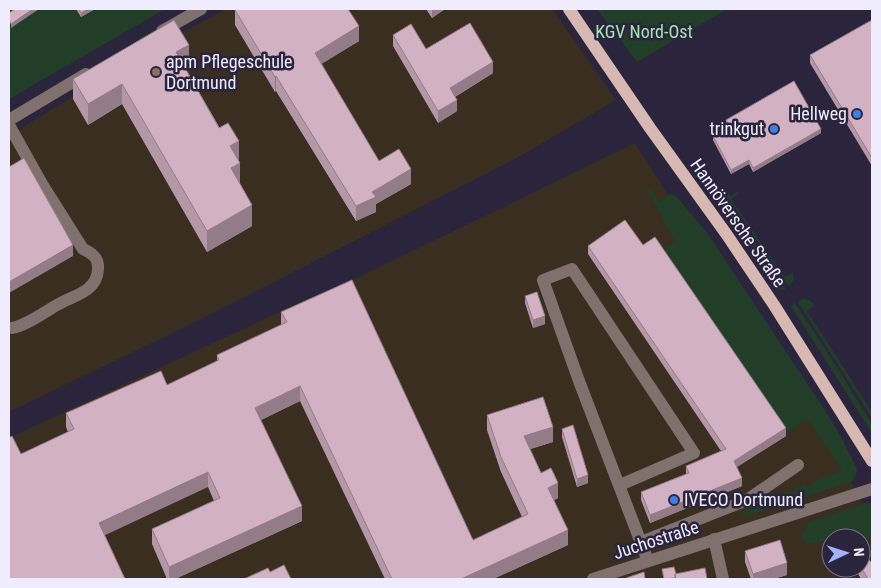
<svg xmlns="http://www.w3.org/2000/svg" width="881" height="588" font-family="'Roboto Condensed',sans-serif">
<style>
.industrial{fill:#3a2e20;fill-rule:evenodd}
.green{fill:#223e28}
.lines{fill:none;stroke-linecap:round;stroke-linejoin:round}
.minor{stroke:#80706e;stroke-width:12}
.major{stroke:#d8b8b2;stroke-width:12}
.wall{fill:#b598a8}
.shaded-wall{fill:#937c88}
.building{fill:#d2b1c3;stroke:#937c88}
.education-dot{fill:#8d6e63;stroke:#2a253d;stroke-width:2}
.shop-dot{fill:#3f7fe0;stroke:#2a253d;stroke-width:2}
.labels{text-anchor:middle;stroke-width:5;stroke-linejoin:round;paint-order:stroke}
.park-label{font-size:18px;fill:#a4e3b0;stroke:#2a253d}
.poi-label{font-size:18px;fill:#efecfd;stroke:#2a253d;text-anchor:start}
.street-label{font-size:18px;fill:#efecfd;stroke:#2a253d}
</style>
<rect width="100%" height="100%" fill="#2a253d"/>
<!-- industrial -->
<g class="industrial">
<path d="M226,9H552L616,100L515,159L201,319L9,412V136L64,102L174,37Z"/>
<path d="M635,143L848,477L872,521V579H9V438L314,296L359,277ZM831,538H861V568H831Z"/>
</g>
<!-- green -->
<g class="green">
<path d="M9,9H165L9,99Z"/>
<path d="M597,9H727L637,62Z"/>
<path d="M646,187L651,189L658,201H662L665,197L671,194L676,196L707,233L830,418L842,439L857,469L854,479L851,482L741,518L743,510L806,484L807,487L813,484V482L842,470L807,419L785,434L660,252L675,242Z"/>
<path d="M738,191L739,193L731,199L785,277L792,273H793L794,280L789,287L733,205L723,198L724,195L728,193L731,196Z"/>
<path d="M720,201L731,208L786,289L781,290L719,202Z"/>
<path d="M802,299C807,298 812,301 814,306L807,311L872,412V418L798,302Z"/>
<path d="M795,303L838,369L872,424V433L791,306Z"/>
<path d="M866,503H872V541L854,535L833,532V538H831V541L805,544L802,536L809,522Z"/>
</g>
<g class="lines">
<!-- minor -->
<g class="minor">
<path d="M162,31L201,9"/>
<path d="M9,120L86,74"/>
<path d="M9,125L42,184L83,249C92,253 99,258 98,269C97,292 74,295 57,305C46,311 21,329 9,328"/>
<path d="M620,485L694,453L572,269L543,280L579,381L648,561"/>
<path d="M714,539L723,579"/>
<path d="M641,542L747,500L798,465"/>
<path d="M593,579L872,489"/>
</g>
<!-- major -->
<path class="major" d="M569,9L650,128L727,235L774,305L872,461"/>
</g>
<!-- wall -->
<g class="wall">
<path d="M76,9H95L81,17Z"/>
<path d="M426,9H445L432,18Z"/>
<path d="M235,10L359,41L321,64L379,161L411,184L376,204V212L356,221L276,91L275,92L235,25Z"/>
<path d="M872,20V166L810,63V55Z"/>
<path d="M393,35L426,49L493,73L455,97L457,111L438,123L393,46Z"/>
<path d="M189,66L185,68L239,161L240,184L252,226L207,252L122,104L88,125L73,99V79Z"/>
<path d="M726,120L821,133L753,172L749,164L731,174L713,140V136L728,128L726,124Z"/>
<path d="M643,245L786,436L736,467L742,486L650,523L641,500V492L686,474V466L721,451L588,254V246Z"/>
<path d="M525,296L545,324L533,328L525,303Z"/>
<path d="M281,312L473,540L522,517L501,472L487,430V415L553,442L530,449L541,473L558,498L554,500L568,545L493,579H385L300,401L261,420L302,521L175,579H167L152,544V529L214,501L208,487L21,454L68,432L66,427V413L167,385L217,361V355L281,325Z"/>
<path d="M562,429L588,483L577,487L562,437Z"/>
<path d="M745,551L787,575L773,579H751L745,562Z"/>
<path d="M861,552L872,579H861L855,568H861Z"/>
</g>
<!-- shaded-wall -->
<g class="shaded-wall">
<path d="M33,9H39L11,28V24Z"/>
<path d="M88,9H95L81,17V13Z"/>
<path d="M432,9H445L432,18Z"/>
<path d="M359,26V41L315,68V53Z"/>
<path d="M189,45V66L176,73V52Z"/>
<path d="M493,62V73L450,100V88Z"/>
<path d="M276,76V91L275,92V77Z"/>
<path d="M122,84V104L88,125V104Z"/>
<path d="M457,100V111L438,123V111Z"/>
<path d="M821,129V133L753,172V168Z"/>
<path d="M239,141V162L230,146Z"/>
<path d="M749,160V164L731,174V170Z"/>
<path d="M240,163V184L231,168Z"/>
<path d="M411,169V184L376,204V212L356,221V206L372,192Z"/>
<path d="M252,205V226L207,252V231Z"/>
<path d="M73,245V256L9,293V282Z"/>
<path d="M545,316V324L533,328V320Z"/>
<path d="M300,386V401L255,423V408Z"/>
<path d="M553,427V442L524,451V436Z"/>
<path d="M786,428V436L734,469V461Z"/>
<path d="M208,472V487L99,538V523Z"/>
<path d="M588,475V483L577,487V479Z"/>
<path d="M742,478V486L650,523V515Z"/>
<path d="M558,483V498L548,503V488Z"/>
<path d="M302,506V521L175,579H169V567Z"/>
<path d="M568,530V545L493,579H461Z"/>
<path d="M787,563V575L773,579H753V574Z"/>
</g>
<!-- building -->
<g class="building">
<path d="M15,9H33L11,24L9,20V13Z"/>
<path d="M79,9H88L81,13Z"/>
<path d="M238,9H348L359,26L315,53L379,161L399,149L411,169L372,192L376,197L356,206L276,76L275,77L235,10Z"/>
<path d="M174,20L189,45L176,52L219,128L228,123L239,141L230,146L240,163L231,168L252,205L207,231L122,84L88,104L73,79Z"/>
<path d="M872,20V158L810,55Z"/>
<path d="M470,23L493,62L450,88L457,100L438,111L393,35L411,24L426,49Z"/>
<path d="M794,81L821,129L753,168L749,160L731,170L713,136L730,127L726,120Z"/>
<path d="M24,158L73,245L9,282V167Z"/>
<path d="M625,220L643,245L655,237L786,428L734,461L742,478L650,515L641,492L689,473L686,466L726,449L588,246Z"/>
<path d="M352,280L473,540L528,514L501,457L487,415L543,397L553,427L524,436L541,473L551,468L558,483L548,488L568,530L461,579H392L300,386L255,408L302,506L169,567L152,529L220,498L208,472L99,523L125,579H9V438L12,436L21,454L74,429L66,413L161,371L167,385L219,360L217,355L287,322L281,312Z"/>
<path d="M537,292L545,316L533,320L525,296Z"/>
<path d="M573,425L588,475L577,479L562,429Z"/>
<path d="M780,540L787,563L753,574L745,551Z"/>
<path d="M861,552L872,563V579H868L861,567Z"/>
<path d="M284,565L291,579H244L268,568L270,572Z"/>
<path d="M674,567L676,574H675V578L664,579L662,569Z"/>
<path d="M705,568L707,579H676L675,574Z"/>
<path d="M644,572L645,579H627L626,578Z"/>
</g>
<!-- markers -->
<circle class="education-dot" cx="156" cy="72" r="5"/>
<g class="shop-dot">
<circle cx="857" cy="114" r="5"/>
<circle cx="774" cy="129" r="5"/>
<circle cx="674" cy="500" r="5"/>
</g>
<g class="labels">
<!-- park labels -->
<g class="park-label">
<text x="644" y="38">KGV Nord-Ost</text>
</g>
<!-- poi labels -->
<g class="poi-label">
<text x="166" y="68">apm Pflegeschule<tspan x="166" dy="21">Dortmund</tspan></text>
<text x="847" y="120" text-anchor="end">Hellweg</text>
<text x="764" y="135" text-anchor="end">trinkgut</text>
<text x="684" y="506">IVECO Dortmund</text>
</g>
<!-- street labels -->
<g class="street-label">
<text transform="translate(738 223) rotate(55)" y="6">Hannöversche Straße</text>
<text transform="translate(656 540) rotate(-18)" y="6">Juchostraße</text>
</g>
</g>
<!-- border -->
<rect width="881" height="588" fill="none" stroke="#efecfd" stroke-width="20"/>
<!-- north arrow -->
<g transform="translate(846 553) rotate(86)"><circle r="24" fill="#2a253d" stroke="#79758a"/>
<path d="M0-4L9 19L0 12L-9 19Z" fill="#a2b2fd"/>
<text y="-8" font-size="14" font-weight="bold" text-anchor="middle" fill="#efecfd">N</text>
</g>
</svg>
